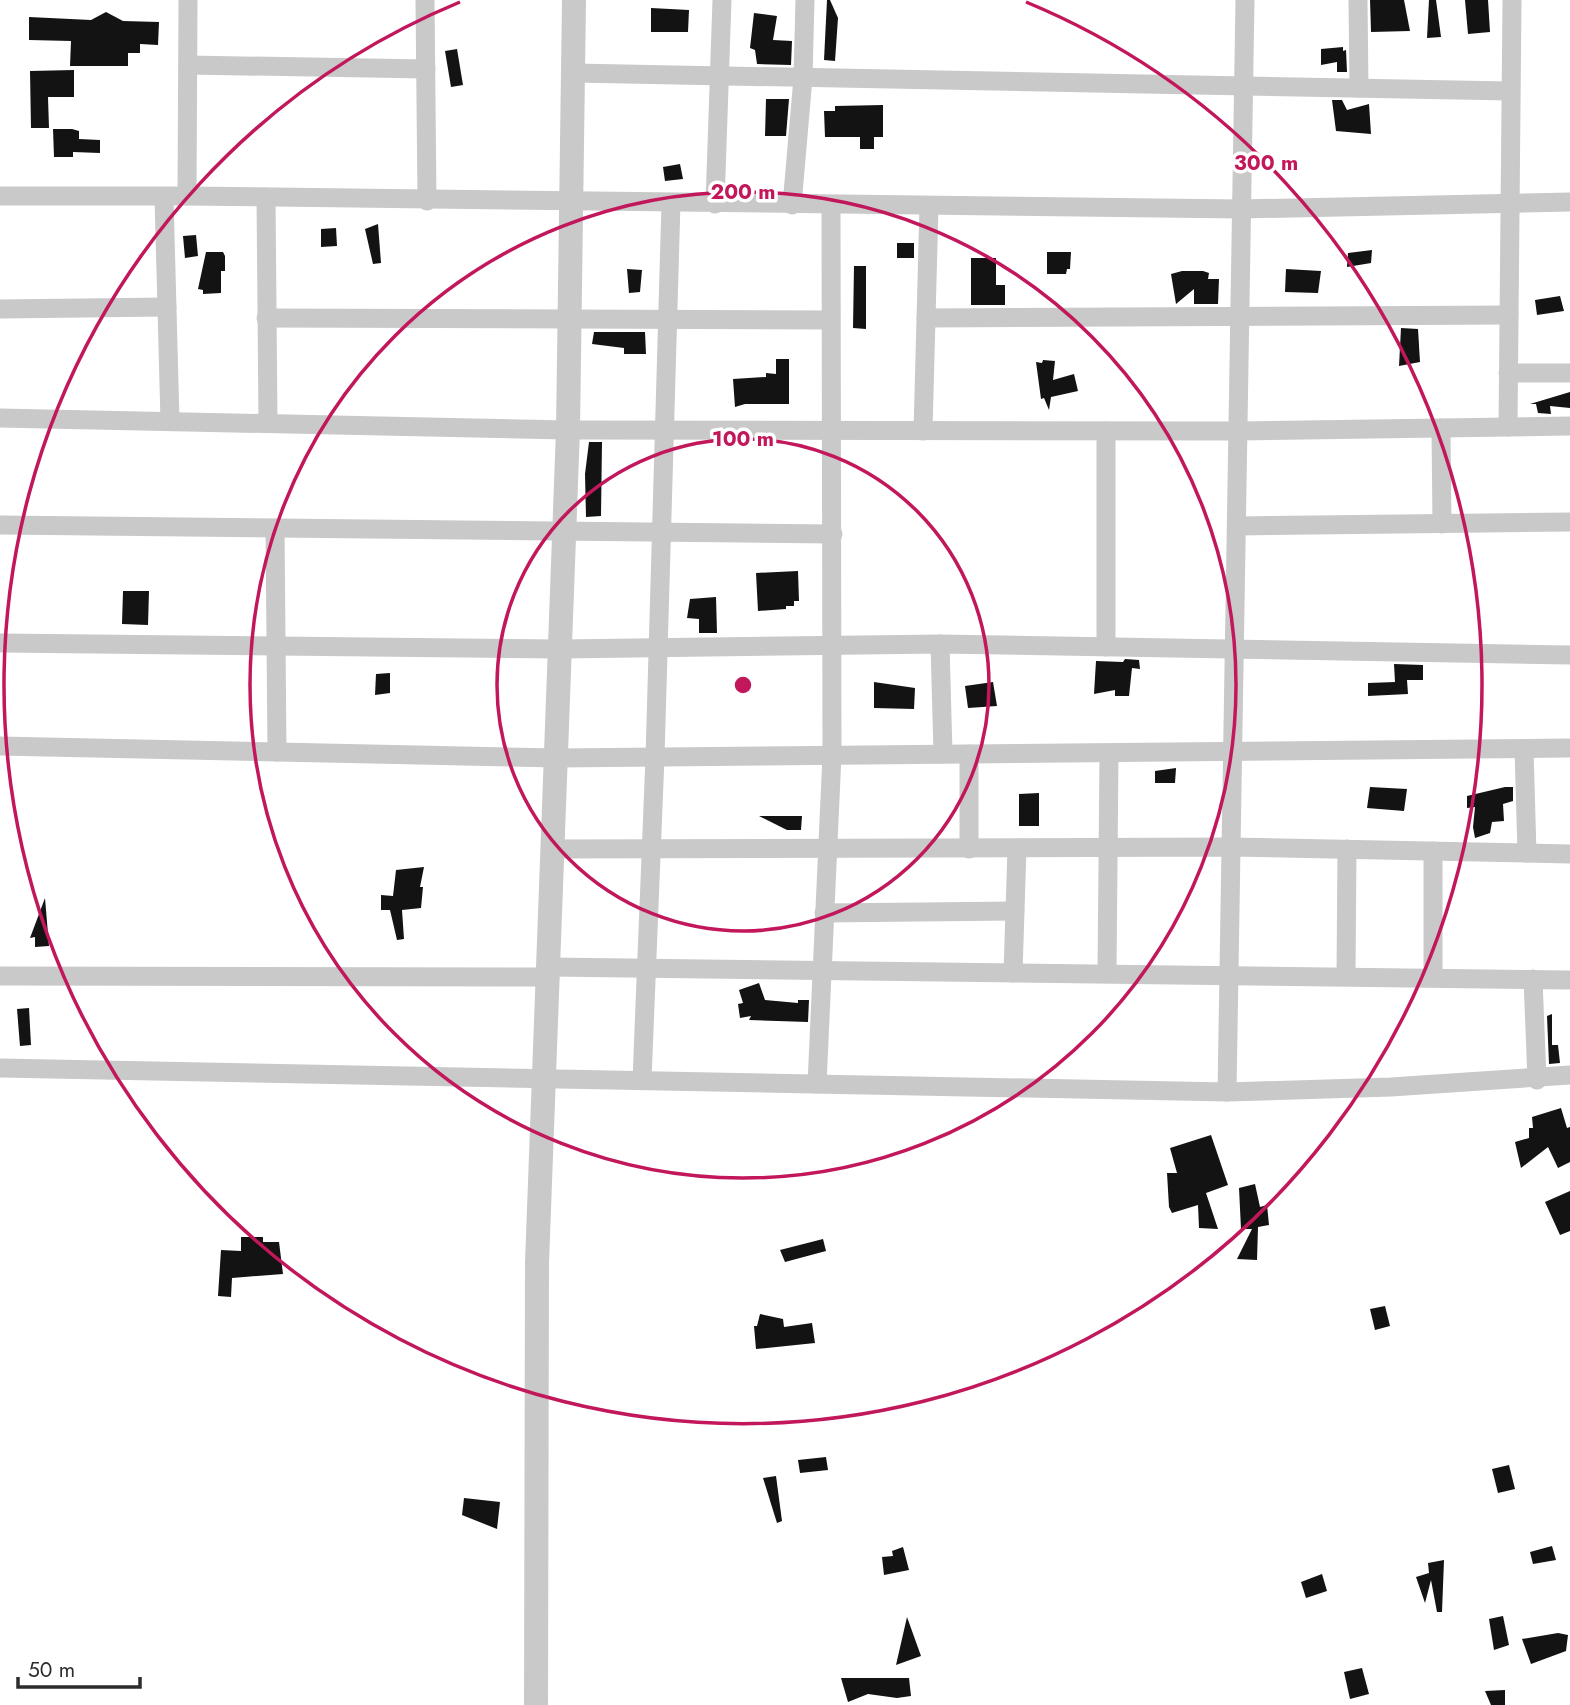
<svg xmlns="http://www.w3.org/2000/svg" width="1570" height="1705" font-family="Jost,sans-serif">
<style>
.building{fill:#131313}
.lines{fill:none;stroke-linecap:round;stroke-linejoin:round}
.minor{stroke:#c9c9c9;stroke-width:19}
.tertiary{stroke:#c9c9c9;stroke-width:24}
.ring{fill:none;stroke:#c2185b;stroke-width:3.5}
.centre{fill:#c2185b;stroke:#fff;stroke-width:3.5}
.ring-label{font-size:21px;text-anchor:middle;font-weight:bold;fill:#c2185b;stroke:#fff;stroke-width:7;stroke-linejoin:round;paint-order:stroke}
</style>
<rect width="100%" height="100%" fill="#fff"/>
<!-- building -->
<g class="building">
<path d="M827,0H830L838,18L835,61L824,60Z"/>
<path d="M1370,0H1404L1410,31L1371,32Z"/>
<path d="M1429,0H1436L1441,37L1427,38Z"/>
<path d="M1465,0H1488L1490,32L1468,34Z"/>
<path d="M651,8L689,10L688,32H651Z"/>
<path d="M106,12L123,21L159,22L158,45L140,44V53H128V66H70L71,41L29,40V17L91,20Z"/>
<path d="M754,13L777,16L773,40L792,41L791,65L757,64L755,50L750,48Z"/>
<path d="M1343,47V51L1346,50L1347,72H1337V62L1321,65V49Z"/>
<path d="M457,49L463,85L451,87L445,51Z"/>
<path d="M74,70V97H48L49,128H31L30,71Z"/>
<path d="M766,99H789L786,136H765Z"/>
<path d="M1332,100H1342L1347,110L1369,104L1371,134L1336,131Z"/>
<path d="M883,105V137H874V149H860V137H825L824,111H835V106Z"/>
<path d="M53,129H72L79,131V139L100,140V153L73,152V157H54Z"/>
<path d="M680,164L683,179L665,181L663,167Z"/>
<path d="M378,224L381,263L373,264L365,229Z"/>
<path d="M336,228L337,246L321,247V229Z"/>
<path d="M196,235L198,256L185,258L183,236Z"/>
<rect x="897" y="243" width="17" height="15"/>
<path d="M1372,250L1371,263L1347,267L1348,253Z"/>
<path d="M206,252H223L225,256V271H221V293L203,294V290L198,289Z"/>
<path d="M1047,252H1071L1070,269H1067L1066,274H1047Z"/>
<path d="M971,258H996V285H1005V305H971Z"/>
<path d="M854,266H866V329L853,328Z"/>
<path d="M627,269L642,270L640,292L629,293Z"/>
<path d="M1286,269L1321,271L1318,293L1285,292Z"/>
<path d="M1182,271H1203L1209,273L1208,279H1219L1218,304H1194V289L1176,304L1171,274Z"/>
<path d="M1560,296L1564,311L1537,315L1535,300Z"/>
<path d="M1401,328L1418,329L1420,362L1399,366Z"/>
<path d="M594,332H645L646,354H624V348L592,344Z"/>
<path d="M776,359H789V404H745L735,407L733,379L766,377V373L776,374Z"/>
<path d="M1043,360L1055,361L1053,380L1074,374L1078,391L1051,397L1049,410L1044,398L1041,399L1036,362L1042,363Z"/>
<path d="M1570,392V408L1550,406L1551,414L1538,413L1536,404H1530Z"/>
<path d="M589,442H602L601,516L586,517L585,474Z"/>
<path d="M798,571L799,601H794V606H786V609L758,611L756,573Z"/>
<path d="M123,591H149L148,625L122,624Z"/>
<path d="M716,597L717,633H699V619L687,618L690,599Z"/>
<path d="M1125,659L1139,660L1140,669L1132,668L1129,696H1115V690L1094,694L1096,661L1123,662Z"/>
<path d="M1394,664L1423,665V680H1407L1408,694L1368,696V683L1395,682Z"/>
<path d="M390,673V693L375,695L376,674Z"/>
<path d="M874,682L915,688L914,709L874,708Z"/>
<path d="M993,682L997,706L968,708L965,686Z"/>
<path d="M1176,768L1175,783H1155V771Z"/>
<path d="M1370,787L1407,789L1404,811L1367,808Z"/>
<path d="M1505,787H1513V801L1503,804L1504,821L1492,822L1490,833L1475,838L1473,827L1475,807L1467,808V796Z"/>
<path d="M1039,793V826H1019V794Z"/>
<path d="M759,816H802L801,830H787Z"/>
<path d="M424,867L420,887H423L421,908L402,910L404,939L397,940L390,910H381V895L393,896L396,870Z"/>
<path d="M45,898L49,946L35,947V937L30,938Z"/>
<path d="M759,983L765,1000L798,1003V1000H809L808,1022L749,1020L751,1016L740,1018L738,1004L743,1003L739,990Z"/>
<path d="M29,1008L31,1045L20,1046L17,1009Z"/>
<path d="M1552,1014V1045H1558L1560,1063L1549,1064L1547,1016Z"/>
<path d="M1561,1108L1567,1128L1570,1127V1162L1558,1168L1548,1147L1521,1168L1515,1142L1529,1138V1128H1533L1532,1117Z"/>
<path d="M1211,1135L1228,1185L1206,1193L1218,1229L1199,1228L1198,1205L1172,1213L1169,1207L1167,1173H1177L1170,1148Z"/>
<path d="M1255,1184L1260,1207L1267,1205L1269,1225L1258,1227L1257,1260L1237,1259L1252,1229H1241L1239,1188Z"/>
<path d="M1570,1191V1231L1560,1235L1545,1202Z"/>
<path d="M241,1237H263V1242H279L283,1274L232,1278L231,1297L218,1296L221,1250L241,1251Z"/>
<path d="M823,1239L826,1251L785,1262L780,1250Z"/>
<path d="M1385,1306L1390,1326L1375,1330L1370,1309Z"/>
<path d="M760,1314L783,1319L784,1327L812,1323L815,1343L756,1349L754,1326H757Z"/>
<path d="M826,1457L828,1470L800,1473L798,1460Z"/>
<path d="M1509,1465L1515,1489L1498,1493L1492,1469Z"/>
<path d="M776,1476L782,1521L777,1523L763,1478Z"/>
<path d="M464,1498L500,1502L497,1529L462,1515Z"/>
<path d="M1552,1546L1556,1560L1533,1564L1530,1552Z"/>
<path d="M903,1547L909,1570L884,1575L882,1557L893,1556L892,1551Z"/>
<path d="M1444,1560L1442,1612H1437L1431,1580L1425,1603L1416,1577L1429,1573L1428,1563Z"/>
<path d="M1322,1574L1327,1591L1306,1598L1301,1582Z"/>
<path d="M1503,1616L1509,1645L1494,1650L1489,1619Z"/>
<path d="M907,1617L921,1656L896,1665Z"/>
<path d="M1558,1633L1568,1635L1566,1651L1531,1664L1522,1639Z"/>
<path d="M1362,1668L1369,1694L1350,1699L1344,1672Z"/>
<path d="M841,1678H909L911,1696L897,1698L868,1694L848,1702Z"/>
<path d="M1505,1690V1705H1491L1485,1691Z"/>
</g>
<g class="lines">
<!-- minor -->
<g class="minor">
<path d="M425,0L427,201"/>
<path d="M1358,0L1359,88"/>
<path d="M188,65L426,69"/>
<path d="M574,73L1509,91"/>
<path d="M0,196H187L1241,209L1570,202"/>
<path d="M187,196L188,0"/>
<path d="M164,197L170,421"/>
<path d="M266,197L268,423"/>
<path d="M715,204L722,0"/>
<path d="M792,205L803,78L805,0"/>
<path d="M0,309L167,307"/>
<path d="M266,318L831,320"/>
<path d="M926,318L1509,315"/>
<path d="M1508,373H1570"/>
<path d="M0,418L568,430L1238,431L1570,426"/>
<path d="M1508,427L1512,0"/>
<path d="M1441,428L1442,524"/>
<path d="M923,431L929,206"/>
<path d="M0,525L833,534"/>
<path d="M1237,526L1570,522"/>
<path d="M275,528L277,752"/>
<path d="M0,643L561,649L940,644L1570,655"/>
<path d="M940,644L943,754"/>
<path d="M1106,647V431"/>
<path d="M0,746L557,758L1570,748"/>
<path d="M1524,749L1527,853"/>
<path d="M969,754V849"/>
<path d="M554,849L1231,847L1570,854"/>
<path d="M824,913L1015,911"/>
<path d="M549,967L1570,980"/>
<path d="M1013,973L1017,848"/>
<path d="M1107,973L1109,753"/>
<path d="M0,976L549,977"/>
<path d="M1346,976L1347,849"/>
<path d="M1433,978V851"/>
<path d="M1533,979L1537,1080"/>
<path d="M0,1068L1227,1092L1391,1087L1570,1075"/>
<path d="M642,1080L655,757L671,203"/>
<path d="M817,1084L832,755L831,205"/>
<path d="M1227,1092L1245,0"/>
</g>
<!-- tertiary -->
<path class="tertiary" d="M536,1705L537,1263L568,430L574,0"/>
</g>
<!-- distance rings -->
<g class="ring">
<circle cx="743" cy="685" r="246"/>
<circle cx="743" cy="685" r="493"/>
<path d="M1026 2A739 739 0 1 1 460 2"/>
</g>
<circle cx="743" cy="685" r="10" class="centre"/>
<g class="ring-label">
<text x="1266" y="170">300 m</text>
<text x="743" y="199">200 m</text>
<text x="743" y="446">100 m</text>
</g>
<!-- scale -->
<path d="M18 1677v10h122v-10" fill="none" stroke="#2c2c2c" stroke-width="3.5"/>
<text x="28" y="1677" font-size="21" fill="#2c2c2c" stroke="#ffffff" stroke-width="5" paint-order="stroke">50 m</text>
</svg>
